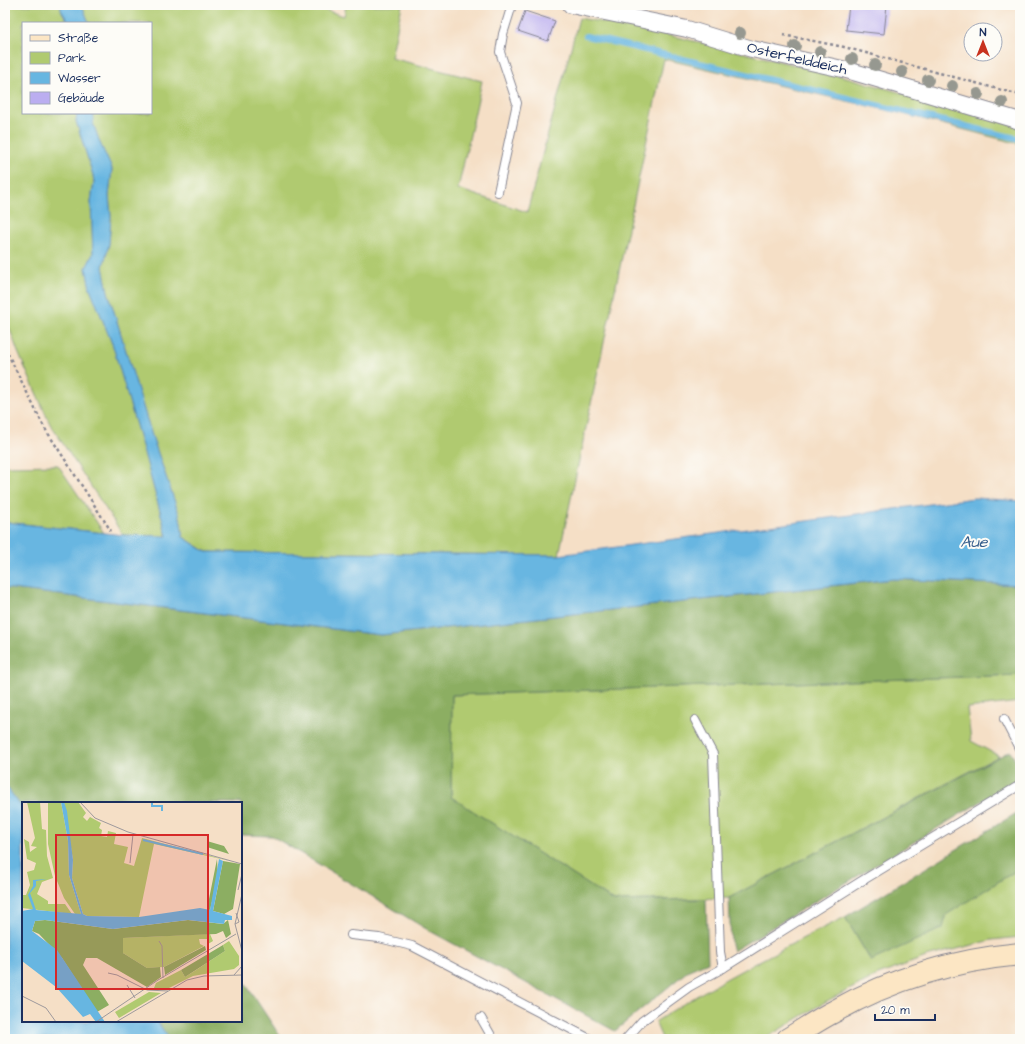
<svg xmlns="http://www.w3.org/2000/svg" width="1025" height="1044" font-family="'Architects Daughter',sans-serif">
<style>
.green{fill:#b0ca70;stroke:#667c67}
.forest{fill:#8cae62;stroke:#546e60}
.water{fill:#67b6e1;stroke:#4172a0}
.lines{fill:none;stroke-linecap:round;stroke-linejoin:round}
.stream{stroke:#67b6e1;stroke-width:6}
.building{fill:#bbaef0}
.lane-casing{stroke:#888792;stroke-width:10}
.street-casing{stroke:#888792;stroke-width:18}
.secondary-casing{stroke:#888792;stroke-width:24}
.path{stroke:#888792;stroke-width:2.5;stroke-dasharray:3 3;stroke-linecap:butt}
.lane{stroke:#fff;stroke-width:8}
.street{stroke:#fff;stroke-width:16}
.secondary{stroke:#fce6c4;stroke-width:22}
.tree{fill:#969890}
.labels{text-anchor:middle;stroke-width:4;stroke-linejoin:round;paint-order:stroke}
.street-label{font-size:15px;fill:#1b2f5e;stroke:#fdfcf7}
.water-label{font-size:16px;font-style:italic;fill:#365e8c;stroke:#fdfcf7}
.inset-river{fill:none;stroke:#67b6e1;stroke-width:2}
.inset-road{fill:none;stroke:#9e999c;stroke-width:1}
.view{fill:#d62828;fill-opacity:0.15;stroke:#d62828;stroke-width:2}
.inset-edge{fill:none;stroke:#1b2f5e;stroke-width:2}
</style>
<rect width="100%" height="100%" fill="#fdfcf7"/>
<filter id="ink" filterUnits="userSpaceOnUse"><feTurbulence type="fractalNoise" baseFrequency=".025" numOctaves="2"/><feDisplacementMap in="SourceGraphic" scale="8" xChannelSelector="R" yChannelSelector="G"/><feConvolveMatrix kernelMatrix="1 2 1 2 8 2 1 2 1" color-interpolation-filters="sRGB"/></filter>
<filter id="wash" filterUnits="userSpaceOnUse"><feTurbulence type="fractalNoise" baseFrequency=".012" numOctaves="4" result="noise"/><feDisplacementMap in="SourceGraphic" scale="16" xChannelSelector="R" yChannelSelector="G"/><feGaussianBlur stdDeviation="0.9" result="paint"/><feColorMatrix in="noise" values="0 0 0 0 0 0 0 0 0 0 0 0 0 0 0 0 0 1.4 0 .05"/><feComposite in="paint" operator="in"/></filter>
<g filter="url(#wash)">
<rect width="100%" height="100%" fill="#f5dfc6"/>
<!-- green -->
<g class="green">
<path d="M5,5H61V10L69,23H23V113H77L76,121L93,175L94,182L91,202L93,254L86,268L90,288L113,346L143,449L167,537L123,535L50,424L18,352L5,316Z"/>
<path d="M82,5H309L344,16L346,5H402L391,58L482,81L458,189L527,212L579,18L647,30L846,77L1020,127V144L899,113L664,59L559,555L207,552L183,537L180,517L152,436L108,292L103,267L109,244L111,216L109,196L112,169L100,143L93,123L94,113H151V23H89Z"/>
<path d="M58,465L104,533L5,522V466Z"/>
<path d="M1020,675V702L967,708L971,741L999,756L729,898L614,901L451,797L452,695Z"/>
<path d="M1020,868V937L992,940L926,957L878,975L825,1002L764,1039L662,1038L655,1022C715,982 780,950 845,917L871,961Z"/>
</g>
<!-- forest -->
<g class="forest">
<path d="M893,579L1020,585V675L452,695L451,797L614,901L706,899L708,962L689,970L615,1031L428,930L272,836L241,835V803H23V809L5,785V588L381,635Z"/>
<path d="M1010,751L1019,767L1017,780L733,951L731,945L729,898Z"/>
<path d="M1020,811V868L946,915L943,928L871,961L845,917Z"/>
<path d="M241,977L282,1039H169L157,1021H241Z"/>
</g>
<!-- water -->
<g class="water">
<path d="M61,5H82L89,23H69L61,10Z"/>
<path d="M77,113H94L93,123L100,143L112,169L109,196L111,216L109,244L103,267L108,292L152,436L180,517L183,537L206,552L559,555L974,498L1020,501V585L893,579L381,635L5,588V522L123,535L167,536L143,449L113,346L90,288L86,268L93,254L91,202L94,182L93,175L76,121Z"/>
<path d="M5,785L23,809V1021H157L169,1039H5Z"/>
</g>
<g class="lines">
<!-- stream -->
<path class="stream" d="M586,36L1020,139"/>
</g>
<g id="blocks">
<!-- building -->
<g class="building">
<path d="M849,5H887L884,34L846,30Z"/>
<path d="M525,11L555,21L548,41L518,31Z"/>
</g>
</g>
</g>
<g filter="url(#ink)">
<use href="#blocks" fill-opacity="0" stroke="#888792" stroke-width="1"/>
<g class="lines">
<!-- lane casing -->
<g class="lane-casing">
<g id="lane">
<path d="M498,192L517,103L500,52L503,34L512,5"/>
<path d="M1004,719L1020,750"/>
<path d="M695,720L713,754L720,952L723,968"/>
<path d="M351,935L379,938L412,946L590,1039"/>
<path d="M481,1018L493,1039"/>
<path d="M626,1039L642,1021L689,987L723,968L860,882L1020,785"/>
</g>
</g>
<!-- street casing -->
<g class="street-casing">
<path id="street" d="M571,5L687,29L752,49L847,70L1020,121"/>
</g>
<!-- secondary casing -->
<g class="secondary-casing">
<path id="secondary" d="M788,1039C803,1030 819,1019 835,1011C892,979 955,960 1020,954"/>
</g>
<!-- path -->
<g class="path">
<path d="M783,35L844,47L1020,95"/>
<path d="M5,348L44,427L111,531"/>
</g>
<!-- lane -->
<use href="#lane" class="lane"/>
<!-- street -->
<use href="#street" class="street"/>
<!-- secondary -->
<use href="#secondary" class="secondary"/>
</g>
<!-- trees -->
<g class="tree">
<circle cx="740" cy="33" r="6"/>
<circle cx="795" cy="46" r="6"/>
<circle cx="820" cy="52" r="6"/>
<circle cx="852" cy="59" r="6"/>
<circle cx="875" cy="65" r="6"/>
<circle cx="902" cy="72" r="6"/>
<circle cx="928" cy="80" r="6"/>
<circle cx="952" cy="86" r="6"/>
<circle cx="978" cy="94" r="6"/>
<circle cx="1002" cy="102" r="6"/>
</g>
</g>
<g class="labels">
<!-- street labels -->
<g class="street-label">
<text transform="translate(797 58) rotate(13)" y="5">Osterfelddeich</text>
</g>
<!-- water labels -->
<g class="water-label">
<text x="974" y="547">Aue</text>
</g>
</g>
<!-- overview -->
<g transform="translate(22 802)">
<rect width="220" height="220" fill="#f5dfc6"/>
<path d="M5,0H18L20,27L24,28L25,54L31,76L20,80L15,92L26,99V102H43L50,112L0,106V93H4L8,83L5,70L12,68L14,61L5,57L2,37L7,40L8,50L15,45L9,44L13,36ZM26,0H39L46,39L47,73L59,112H53L42,96L33,74L26,42ZM56,0L64,11L61,15L65,19L68,15L79,21L77,26L80,28L79,34L85,35L86,29L94,31L92,42L106,45L102,61L112,64L120,36L208,59L132,42L117,115L65,114L61,112L50,76L51,58L42,1ZM188,132L191,139L186,142L185,137H177L178,142L182,144L142,165L125,166L101,151V136ZM207,139L217,154V163L212,167L171,174L145,187L132,186L134,181L159,168L163,175L174,168L203,149L201,143ZM127,190L139,191L97,216L93,210Z" fill="#b0ca70"/>
<path d="M185,39L202,44L207,52L185,45ZM195,57L196,74L188,108L185,107ZM201,59L218,62L211,107L202,112L191,109ZM23,118L91,127L166,118L201,122L206,118L209,132L204,136L201,129L194,132L101,136V151L125,166L138,165L139,175L125,185L75,156H64L61,163L87,203L75,210L40,156L17,132L10,129L13,119ZM201,143L203,149L163,175L159,168ZM183,144L184,148L143,173L142,165Z" fill="#8cae62"/>
<path d="M39,0H42L45,9L51,58L50,76L61,112L65,114L117,115L178,106L188,108L197,57L201,59L191,109L210,114V118H203L202,122L166,118L91,127L23,118L13,119L10,129L35,148L83,220H74L68,212L61,215L34,185L0,159V109L11,107L6,93L11,84V78L25,77L14,79V84L8,91L14,108L59,112L47,73L46,39Z" fill="#67b6e1"/>
<path class="inset-river" d="M130,0V4H140V9M121,38L181,52"/>
<path class="inset-road" d="M58,0L73,16L106,30L220,62M108,61L111,32M216,88L220,72M220,92L213,122L220,149M213,122L217,120L214,111M137,139L140,144L141,176M86,171L95,173L125,188L146,189M212,173L220,164M105,183L113,196M0,194L24,206L34,220M74,220L136,178L214,132M94,220L165,178L182,174L220,173"/>
<path class="view" d="M34,33H186V187H34Z"/>
<rect width="220" height="220" class="inset-edge"/>
</g>
<!-- margin -->
<rect width="1025" height="1044" fill="none" stroke="#fdfcf7" stroke-width="20"/>
<!-- legend -->
<rect x="22" y="22" width="130" height="92" fill="#fdfcf7" stroke="#a3aaba"/>
<rect x="30" y="35" width="20" height="6" fill="#fce6c4" stroke="#a3aaba"/>
<text x="58" y="42" font-size="12" fill="#1b2f5e">Straße</text>
<rect x="30" y="52" width="20" height="12" fill="#b0ca70" stroke="#a3aaba"/>
<text x="58" y="62" font-size="12" fill="#1b2f5e">Park</text>
<rect x="30" y="72" width="20" height="12" fill="#67b6e1" stroke="#a3aaba"/>
<text x="58" y="82" font-size="12" fill="#1b2f5e">Wasser</text>
<rect x="30" y="92" width="20" height="12" fill="#bbaef0" stroke="#a3aaba"/>
<text x="58" y="102" font-size="12" fill="#1b2f5e">Gebäude</text>
<!-- north arrow -->
<g transform="translate(983 42)"><circle r="19" fill="#fdfcf7" stroke="#a3aaba"/>
<path d="M0-3L7 15L0 10L-7 15Z" fill="#c8321e"/>
<text y="-6" font-size="11" font-weight="bold" text-anchor="middle" fill="#1b2f5e">N</text>
</g>
<!-- scale -->
<path d="M875 1014v6h60v-6" fill="none" stroke="#1b2f5e" stroke-width="2"/>
<text x="881" y="1014" font-size="12" fill="#1b2f5e" stroke="#fdfcf7" stroke-width="3" paint-order="stroke">20 m</text>
</svg>
